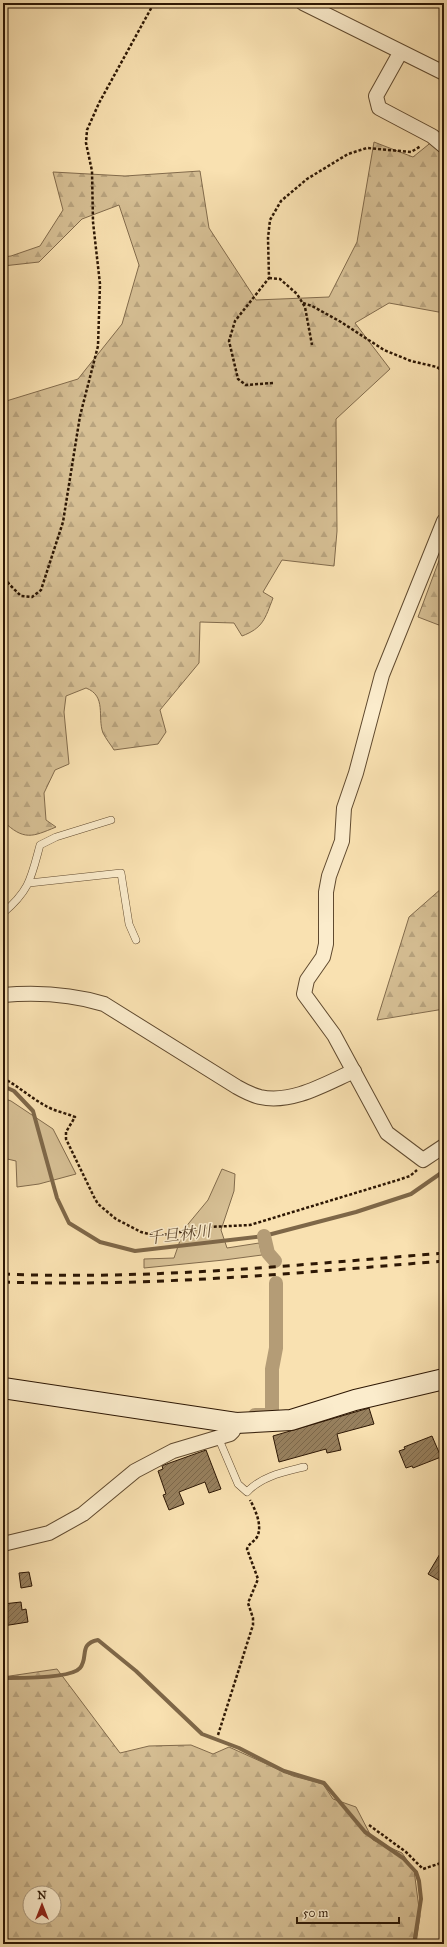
<svg xmlns="http://www.w3.org/2000/svg" width="447" height="1947" font-family="'IM FELL Great Primer','Noto Serif JP',serif">
<style>
.green{fill:#d6bf94;stroke:#826b4c}
.forest{fill:url(#forest-firs);stroke:#826b4c;fill-rule:evenodd}
.lines{fill:none;stroke-linecap:round;stroke-linejoin:round}
.stream{stroke:#7e6748;stroke-width:4}
.canal{stroke:#b49c76;stroke-width:14}
.building{fill:url(#building-hatch);stroke:#2d1704}
.lane-casing{stroke:#604a2f;stroke-width:8}
.street-casing{stroke:#604a2f;stroke-width:16}
.secondary-casing{stroke:#2d1704;stroke-width:22}
.path{stroke:#2d1704;stroke-width:2.5;stroke-dasharray:3 2;stroke-linecap:butt}
.lane{stroke:#fbeccc;stroke-width:7}
.street{stroke:#fbeccc;stroke-width:14}
.secondary{stroke:#fbeccc;stroke-width:20}
.rail{stroke:#2d1704;stroke-width:3;stroke-dasharray:7 7;stroke-linecap:butt}
.labels{text-anchor:middle;stroke-width:3;stroke-linejoin:round;paint-order:stroke}
.water-label{font-size:16px;font-style:italic;fill:#634c32;stroke:#fbeccc}
</style>
<defs>
<pattern id="forest-firs" width="22" height="20" patternUnits="userSpaceOnUse"><rect width="22" height="20" fill="#d6bf94"/><path d="M5 1l3.5 6h-7zM16 11l3.5 6h-7z" fill="#b8a37e"/></pattern>
<pattern id="building-hatch" width="6" height="6" patternUnits="userSpaceOnUse"><rect width="6" height="6" fill="#97805e"/><path d="M-1 1l2-2M0 6l6-6M5 7l2-2" fill="none" stroke="#7c684b"/></pattern>
</defs>
<rect width="100%" height="100%" fill="#f9e1b1"/>
<filter id="stains"><feTurbulence type="fractalNoise" baseFrequency=".005" numOctaves="4"/><feColorMatrix values="0 0 0 0 .2 0 0 0 0 .09 0 0 0 0 .02 0 0 0 .5 -.17"/></filter>
<radialGradient id="worn" r=".72"><stop offset=".6" stop-color="#630" stop-opacity="0"/><stop offset="1" stop-color="#630" stop-opacity=".3"/></radialGradient>
<!-- green -->
<g class="green">
<path d="M3,1098L11,1101L53,1129L76,1174L39,1184L17,1187L16,1161L3,1158Z"/>
<path d="M222,1169L235,1174L234,1191L221,1230L227,1248L259,1243L262,1255L224,1260L144,1268V1259L174,1258L184,1229L208,1200Z"/>
</g>
<!-- forest -->
<g class="forest">
<path d="M444,132V313L389,303L355,323L390,369L336,419L337,531L334,566L282,560L263,592L273,598C265,619 263,628 242,636L234,623L200,622L199,663L160,710L166,732L158,744L114,750C111,745 106,739 103,733C97,717 107,696 86,688L66,696L64,712L69,764L55,770L44,793L46,820L56,827C32,837 24,841 3,821V402L78,379L122,324L139,265L119,205L82,219L39,262L3,266V257L11,256L40,246L63,210L53,172L125,176L200,171L209,228L256,300L329,297L357,242L374,142L413,157Z"/>
<path d="M444,547V627L418,617Z"/>
<path d="M444,878V1009L377,1020L409,917L442,888Z"/>
<path d="M57,1669L120,1753L149,1746L191,1745L213,1754L229,1747L293,1776L323,1784L333,1799L356,1807L373,1840L402,1853L414,1870L420,1916L416,1944H3V1677ZM30,1893H54V1917H30Z"/>
</g>
<g class="lines">
<!-- stream -->
<g class="stream">
<path d="M3,1086L14,1091L33,1111L57,1198L69,1223L100,1242L135,1251L264,1236L356,1212L411,1194L444,1171"/>
<path d="M3,1678C18,1678 71,1679 80,1668C89,1657 78,1644 98,1640L136,1671L202,1734L239,1748L284,1771L324,1783L365,1832L403,1858L416,1872L419,1881L421,1899L414,1944"/>
</g>
<!-- canal -->
<g class="canal">
<path d="M264,1236L268,1253L275,1261"/>
<path d="M255,1415H269L272,1411V1369L276,1348V1283"/>
</g>
</g>
<!-- building -->
<g class="building">
<path d="M369,1408L374,1424L337,1434L341,1450L327,1453L326,1449L279,1462L273,1436Z"/>
<path d="M432,1436L441,1457L413,1468L412,1466L406,1468L399,1451L405,1449L404,1447Z"/>
<path d="M206,1450L221,1489L209,1493L205,1482L179,1492L184,1504L169,1510L163,1495L166,1494L158,1471L163,1469L162,1466L164,1465Z"/>
<path d="M444,1547V1583L428,1574Z"/>
<path d="M29,1572L32,1586L21,1588L19,1573Z"/>
<path d="M21,1602L22,1610L26,1609L28,1622L3,1626V1604Z"/>
</g>
<g class="lines">
<!-- lane casing -->
<g class="lane-casing">
<g id="lane">
<path d="M29,883L121,873L129,924L136,940"/>
<path d="M3,913C30,890 31,878 40,845L56,837L111,820"/>
<path d="M218,1437L238,1484L247,1492C262,1476 284,1472 304,1467"/>
</g>
</g>
<!-- street casing -->
<g class="street-casing">
<g id="street">
<path d="M303,3L444,73"/>
<path d="M400,53L376,96L379,108L432,136L444,146"/>
<path d="M444,521L382,675L356,773L344,808L342,841L329,876L326,892V944L323,957L307,980L304,994L334,1035L387,1133L423,1160L444,1146"/>
<path d="M3,995C38,992 71,994 104,1004L237,1087C244,1091 252,1095 260,1097C292,1104 325,1084 354,1071"/>
<path d="M3,1544L49,1533L83,1514L135,1471L173,1451L230,1434L233,1431L236,1423"/>
</g>
</g>
<!-- secondary casing -->
<g class="secondary-casing">
<path id="secondary" d="M3,1388L236,1423L291,1420L355,1400L444,1379"/>
</g>
<!-- path -->
<g class="path">
<path d="M269,278L280,279L297,294L305,307L312,345"/>
<path d="M303,303L312,306L341,322L384,350L411,361L437,367L444,372"/>
<path d="M273,383L246,385L238,379L229,341L235,321L269,278L268,238L270,220L281,201L307,179L348,154L367,148L411,152L421,146"/>
<path d="M3,573L9,584L21,596L32,597L41,590L63,522L80,416L98,346L100,284L93,222L92,171L86,143L87,130L99,103L154,3"/>
<path d="M3,1078C18,1086 31,1098 46,1106C54,1111 66,1113 75,1117L66,1132V1139L94,1197L98,1204L116,1219L141,1232L157,1236L209,1227L250,1225L398,1180L410,1176L417,1170"/>
<path d="M218,1735L253,1625V1618L248,1603L258,1579L247,1549C249,1543 254,1542 257,1537C263,1526 255,1509 250,1500"/>
<path d="M369,1825L406,1852L423,1869L444,1862"/>
</g>
<!-- lane -->
<use href="#lane" class="lane"/>
<!-- street -->
<use href="#street" class="street"/>
<!-- secondary -->
<use href="#secondary" class="secondary"/>
<!-- rail -->
<g class="rail">
<path d="M3,1274C150,1280 297,1265 444,1253"/>
<path d="M3,1282C151,1287 297,1273 444,1261"/>
</g>
</g>
<g class="labels">
<!-- water labels -->
<g class="water-label">
<text transform="translate(179 1234) rotate(-7)" y="6">千旦林川</text>
</g>
</g>
<!-- margin -->
<rect width="447" height="1947" fill="none" stroke="#f9e1b1" stroke-width="16"/>
<rect x="4" y="4" width="439" height="1939" fill="none" stroke="#2d1704" stroke-width="2"/>
<rect x="8" y="8" width="431" height="1931" fill="none" stroke="#2d1704"/>
<!-- north arrow -->
<g transform="translate(42 1905)"><circle r="19" fill="#fbeccc" stroke="#a9977c"/>
<path d="M0-3L7 15L0 10L-7 15Z" fill="#8f2418"/>
<text y="-6" font-size="11" font-weight="bold" text-anchor="middle" fill="#2d1704">N</text>
</g>
<!-- scale -->
<path d="M297 1917v6h102v-6" fill="none" stroke="#2d1704" stroke-width="2"/>
<text x="303" y="1917" font-size="12" fill="#2d1704" stroke="#fbeccc" stroke-width="3" paint-order="stroke">50 m</text>
<rect width="100%" height="100%" filter="url(#stains)"/>
<rect width="100%" height="100%" fill="url(#worn)"/>
</svg>
